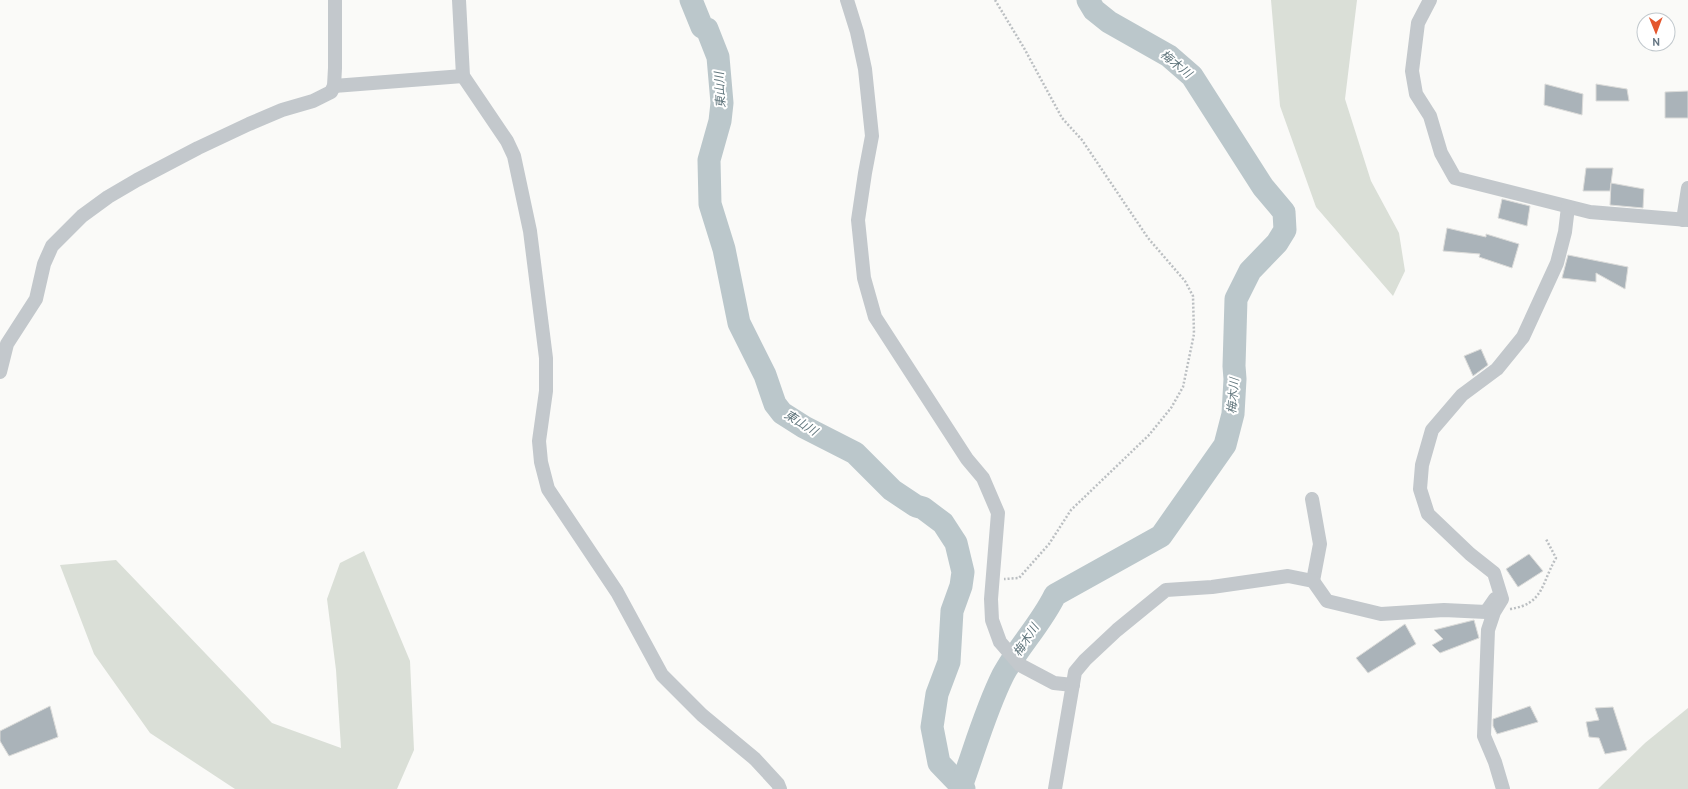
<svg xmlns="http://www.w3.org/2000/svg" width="1688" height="789" font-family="Cabin,'Noto Sans JP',sans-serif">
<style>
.green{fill:#dadfd7}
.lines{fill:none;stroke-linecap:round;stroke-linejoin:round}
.river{stroke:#bbc7cb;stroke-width:23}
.building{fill:#aab3b9;stroke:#dcdcda}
.path{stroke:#bbbfc2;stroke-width:2.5;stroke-dasharray:2 2;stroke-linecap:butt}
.minor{stroke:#c3c8cc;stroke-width:14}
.labels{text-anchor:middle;stroke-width:4;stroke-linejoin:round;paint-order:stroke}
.water-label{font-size:12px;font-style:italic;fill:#60757c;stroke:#fff}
</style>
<rect width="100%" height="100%" fill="#fafaf8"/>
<!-- green -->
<g class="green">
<path d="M1271,0H1357L1345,99L1371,181L1399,233L1405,271L1393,296L1316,207L1280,106Z"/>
<path d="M364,551L410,661L414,750L397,789H235L150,733L94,654L60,565L116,560L272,723L341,748L336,670L327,599L340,563Z"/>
<path d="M1688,708V789H1598L1645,743Z"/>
</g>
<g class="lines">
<!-- river -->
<g class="river">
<path d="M691,0L702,27L707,29L718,57L722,103L720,121L709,160L710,204L724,249L739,323L765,375L775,404L782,413L804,427L855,453L892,490L916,506L923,508L943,523L956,543L963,572L961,586L952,611L949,662L937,694L932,727L939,763L964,789"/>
<path d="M962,784C975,748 986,709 1003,675C1018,647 1041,624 1055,595L1161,536L1225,445L1233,414L1235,379L1234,366L1236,299L1250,271L1277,243L1285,230L1284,212L1263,187L1192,76L1169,56L1109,22L1094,10L1088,0"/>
</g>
</g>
<!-- building -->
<g class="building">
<path d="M1545,84L1583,94L1582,115L1544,105Z"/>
<path d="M1596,84L1627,89L1629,101H1596Z"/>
<path d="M1688,91V118H1665V92Z"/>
<path d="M1586,168H1613L1610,191H1583Z"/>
<path d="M1611,183L1644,189L1643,208L1610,205Z"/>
<path d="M1502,199L1530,206L1527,226L1498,218Z"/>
<path d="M1447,228L1486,237V234L1519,244L1512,268L1479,257L1480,254L1443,251Z"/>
<path d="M1568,255L1628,267L1625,289L1596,273V282L1562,278Z"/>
<path d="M1481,349L1488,365L1473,376L1464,356Z"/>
<path d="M1529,554L1543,571L1518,587L1506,569Z"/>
<path d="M1474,620L1479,638L1440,653L1432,645L1443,639L1434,630Z"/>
<path d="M1405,624L1416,644L1368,673L1356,658Z"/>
<path d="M50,706L58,737L9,756L0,741V731Z"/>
<path d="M1530,706L1538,722L1497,734L1493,726V719Z"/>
<path d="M1613,707L1627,750L1605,754L1599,738L1589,737L1586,722L1599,720L1595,708Z"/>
</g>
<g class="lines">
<!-- path -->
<g class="path">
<path d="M995,0L1024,48L1062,118L1082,140L1148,238L1185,281L1193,296L1194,334L1183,387L1171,408L1149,435L1071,510L1049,544L1019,578L1004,579"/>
<path d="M1510,609C1544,604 1541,584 1556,558L1546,539"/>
</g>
<!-- minor -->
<g class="minor">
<path d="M459,0L463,76L507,141L514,156L530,231L546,358V391L539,441L541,462L548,489L617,592L662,675L702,715L755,759L778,784L780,789"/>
<path d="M847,0L857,32L865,69L872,136L865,173L858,220L864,278L875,317L967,459L983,478L998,513L991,599L992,620L1000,642L1020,665L1054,683L1073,685"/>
<path d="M1430,0L1418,23L1412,71L1416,94L1430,116L1441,153L1455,178L1590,212L1688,220"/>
<path d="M334,86L463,76"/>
<path d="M1683,220L1688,188"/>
<path d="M0,372L7,344L36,299L44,264L52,246L82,216L108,197L137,180L198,148L249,124L282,110L313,101L331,92L334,86L335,68V0"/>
<path d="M1312,499L1320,544L1313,581"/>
<path d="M1055,789L1075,672L1085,660L1117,630L1166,590L1212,587L1288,576L1313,581L1327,601L1381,614L1444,610L1486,612L1495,599"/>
<path d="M1503,789L1495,762L1484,736L1488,630L1494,612L1502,599L1494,573L1470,554L1428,514L1420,489L1422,465L1432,430L1462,395L1497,369L1523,337L1557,263L1565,232L1568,207"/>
</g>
</g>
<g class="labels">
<!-- water labels -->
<g class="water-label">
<text transform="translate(1176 64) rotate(39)" y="4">梅木川</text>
<text transform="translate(720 90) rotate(-93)" y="4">東山川</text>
<text transform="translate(1233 396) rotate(-85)" y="4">梅木川</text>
<text transform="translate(801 423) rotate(32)" y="4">東山川</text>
<text transform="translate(1026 640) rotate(-57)" y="4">梅木川</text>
</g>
</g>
<!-- north arrow -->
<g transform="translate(1656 32) rotate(179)"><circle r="19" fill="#ffffff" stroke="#c1c8cd"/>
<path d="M0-3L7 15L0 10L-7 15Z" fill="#e4572e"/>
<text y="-6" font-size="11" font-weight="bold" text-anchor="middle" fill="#657683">N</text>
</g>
</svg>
